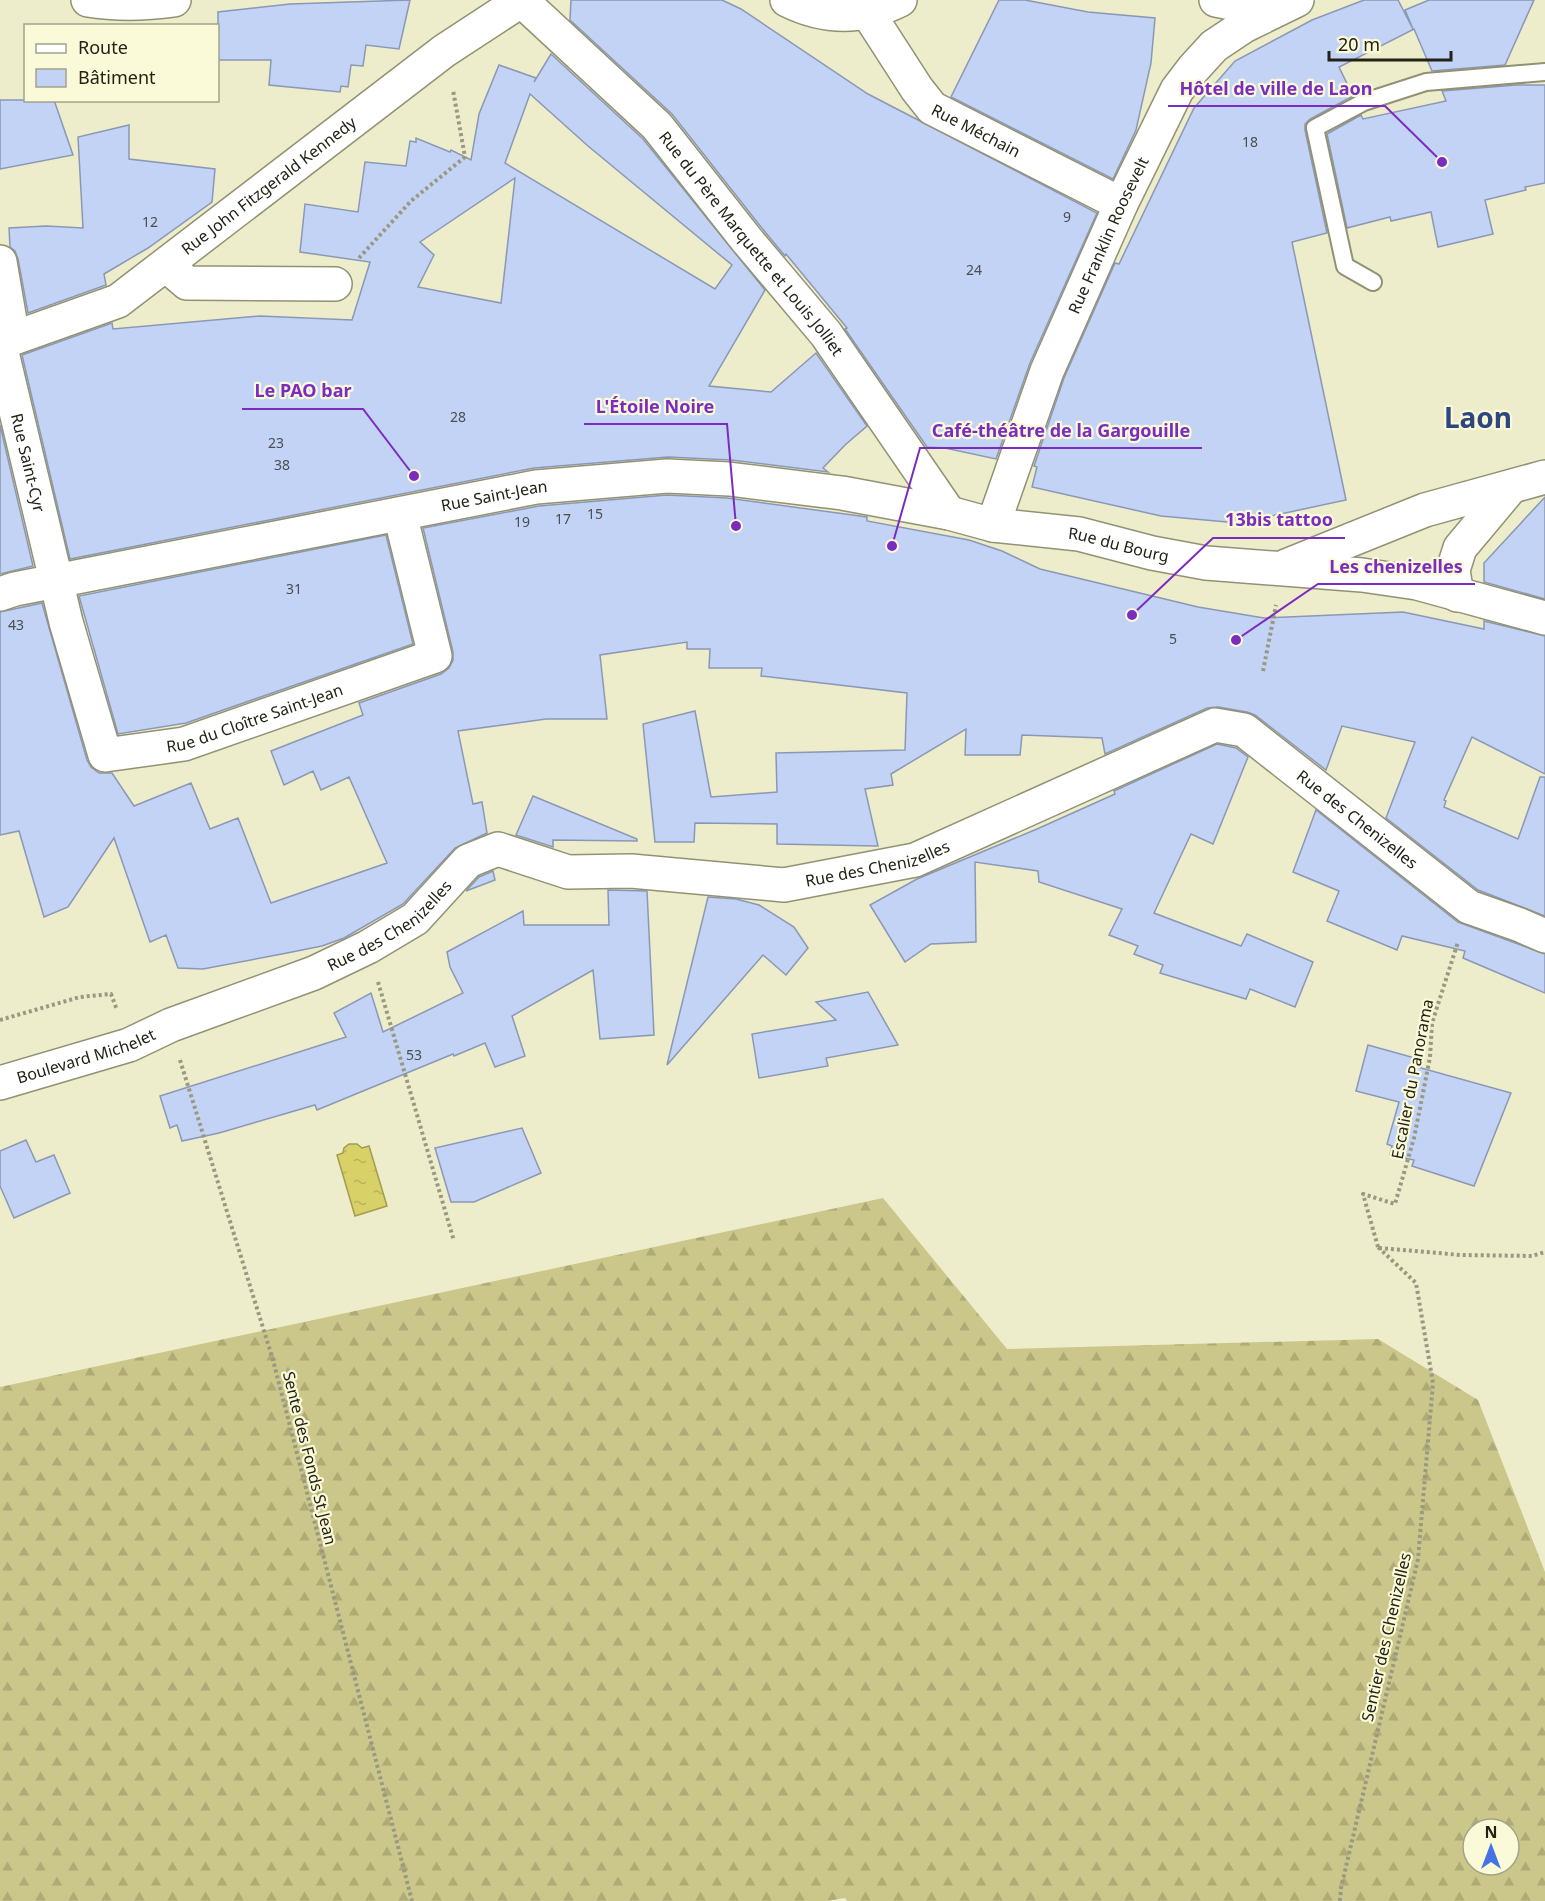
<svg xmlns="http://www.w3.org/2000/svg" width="1545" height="1901" font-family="'Noto Sans',sans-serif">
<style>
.forest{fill:url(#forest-firs);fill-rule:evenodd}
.water{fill:url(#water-ripples);stroke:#a29c4f;stroke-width:1.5}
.building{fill:#c2d3f5;stroke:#8b98b4;stroke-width:1.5;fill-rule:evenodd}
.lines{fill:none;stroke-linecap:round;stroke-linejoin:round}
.lane-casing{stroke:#939173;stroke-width:20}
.street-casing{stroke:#939173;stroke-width:36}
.secondary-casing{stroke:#939173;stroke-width:36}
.path{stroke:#999880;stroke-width:4;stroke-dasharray:3 3;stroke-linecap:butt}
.lane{stroke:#fff;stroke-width:16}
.street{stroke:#fff;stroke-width:33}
.secondary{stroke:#fff;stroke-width:33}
.labels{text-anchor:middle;stroke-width:4.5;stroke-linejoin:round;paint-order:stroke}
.number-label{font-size:14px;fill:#4b4e4e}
.street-label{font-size:16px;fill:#232216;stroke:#faf9d8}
.town-label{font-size:28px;font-weight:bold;fill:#2e477f;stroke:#faf9d8}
.leader{fill:none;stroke:#7b2cbf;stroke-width:2}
.callout-dot{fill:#7b2cbf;stroke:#faf9d8;stroke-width:2}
.callout-label{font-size:18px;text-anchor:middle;font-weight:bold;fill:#7b2cbf;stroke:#faf9d8;stroke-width:4.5;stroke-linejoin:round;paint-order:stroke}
</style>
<defs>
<pattern id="forest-firs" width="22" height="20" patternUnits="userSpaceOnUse" patternTransform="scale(1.5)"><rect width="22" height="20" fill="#cbc78a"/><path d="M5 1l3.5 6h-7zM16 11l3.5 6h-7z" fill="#aeab76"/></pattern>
<pattern id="water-ripples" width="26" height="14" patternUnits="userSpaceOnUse" patternTransform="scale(1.5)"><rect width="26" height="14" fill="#d8d168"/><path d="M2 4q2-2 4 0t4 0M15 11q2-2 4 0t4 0" fill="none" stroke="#b9b359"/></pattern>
</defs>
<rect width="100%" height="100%" fill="#edeccb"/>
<!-- forest -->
<path class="forest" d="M883,1198L1007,1349L1378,1339L1478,1400L1545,1572V1901H847L845,1898L827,1901H0V1387ZM1473,1829H1509V1865H1473Z"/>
<!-- water -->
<path class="water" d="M349,1144H357L362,1148L369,1146L387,1206L355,1216L337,1155L343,1153L344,1148Z"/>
<!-- building -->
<g class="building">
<path d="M410,0L399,49L366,45L363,66L351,65L348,87L341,86L340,92L269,85L271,60H218V12L290,4Z"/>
<path d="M571,0H722L741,9L868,94L1097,213L1030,363L996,459L945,448L927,447L845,329L847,328L786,254L785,256L761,227L672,114L570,20Z"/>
<path d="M999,0H1025L1088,12L1155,18L1151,63L1136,130L1113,179L951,97Z"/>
<path d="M1364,0H1398L1413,29L1405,10L1429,0H1534L1505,65L1432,71L1414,29L1339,67L1353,96L1310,119L1305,124V130L1327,233L1292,242L1346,500L1238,523L1161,516L1032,487L1037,467L1034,466L1064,378L1115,263L1119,264L1194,108L1235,61L1312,20Z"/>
<path d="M551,54L643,139L765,290L709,386L771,392L816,353L867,426L845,445L823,468L828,472L731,460L668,457L534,468L70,559L22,355L112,323L113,329L260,316L352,320L370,262L300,252L305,204L358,212L365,162L406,166L410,141L416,142V138L450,152L451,150L471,160L479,114L499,65L536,78L534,82ZM530,94L588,146L732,265L715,289L505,163ZM515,178L501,303L418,287L434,255L420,242Z"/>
<path d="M1516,85H1545V183L1525,187L1526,190L1485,200L1493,234L1438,247L1431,212L1391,221L1390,217L1347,228L1327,134L1361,115L1363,119L1446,101L1442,91Z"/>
<path d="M0,100H54L73,155L0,169Z"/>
<path d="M129,125V159L215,169L212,202L148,248L104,274L106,285L28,313L18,259L15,251L10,247L9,228L46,226L83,228L78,137Z"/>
<path d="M0,425L33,566L0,574Z"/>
<path d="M667,495L727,498L867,517V521L969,540L1002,551L1040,569L1198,607L1264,618L1403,612L1484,629V621L1545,636V774L1472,737L1444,800L1446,801L1444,807L1518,839L1540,777H1545V916L1478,890L1386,818L1415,742L1342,726L1326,770L1255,715L1247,712L1218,707L1207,708L1105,754L1102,738L1022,735L1020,755H965L966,729L891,774L893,785L865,789L878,846L777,844V824L695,823L694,842H655L643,724L695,711L711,797L777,792L776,753L905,750L907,693L761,676L762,668H709L710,649H687V642L600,655L607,719H546L458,731L473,804L482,802L487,833L455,848L403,904L344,938L322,946L287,953L203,969L178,968L166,935L150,942L114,838L68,907L44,917L19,831L0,835V612L42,603L87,760L91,767L99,773H112L134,806L191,783L210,829L238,818L271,903L387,863L349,777L321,790L313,771L284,785L271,751L363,715L359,703L441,674L449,668L453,660V652L423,528L539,506Z"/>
<path d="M1545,497V599L1484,582V563Z"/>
<path d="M386,535L413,644L186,723L118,734L79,596Z"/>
<path d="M1217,744L1236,748L1248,757L1213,844L1191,834L1154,913L1241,946L1247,934L1313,962L1295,1007L1250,989L1246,999L1160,973L1163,965L1134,954L1138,946L1109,935L1122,909L1039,882L1038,871L975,862L976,942L931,944L905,962L870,905L917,879L1037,829L1115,794L1114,791Z"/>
<path d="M533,796L637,839V841L553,840V847L516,835Z"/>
<path d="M1316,810L1458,922L1545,954V993L1463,958L1465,951L1402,936L1397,950L1327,921L1339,891L1293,872Z"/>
<path d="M493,871L495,880L466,891L479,877Z"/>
<path d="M608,890L647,891L654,1035L600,1039L593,970L512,1016L525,1056L495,1067L485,1043L454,1056L453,1054L317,1110L315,1105L219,1133L182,1141L177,1125L170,1128L160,1096L346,1037L334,1013L371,993L383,1032L463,993L450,967L447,952L523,911L524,925H609Z"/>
<path d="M708,897L736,899L759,905L794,927L808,948L786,975L763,955L667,1065Z"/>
<path d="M868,992L898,1045L826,1058L828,1066L759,1078L752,1034L836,1020L816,1002Z"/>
<path d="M1368,1045L1422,1060L1421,1068L1511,1093L1474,1186L1412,1166L1414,1160L1390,1155L1392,1146L1387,1144L1399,1102L1356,1091Z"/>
<path d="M522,1128L541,1173L474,1202H451L435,1148Z"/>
<path d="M26,1140L36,1162L54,1155L70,1193L14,1218L0,1186V1151Z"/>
</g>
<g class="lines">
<!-- lane casing -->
<g class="lane-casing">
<path id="lane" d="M1373,282L1345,266L1315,128L1364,102L1426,82L1545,72"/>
</g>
<!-- street casing -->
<g class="street-casing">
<g id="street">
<path d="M88,0C118,5 145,4 174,0"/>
<path id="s1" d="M521,0L657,126L746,239L826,334L949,513"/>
<path id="s2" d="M868,13L917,89L932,108L1121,204"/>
<path d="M0,262L13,338"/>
<path d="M166,265L187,283L335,284"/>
<path id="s3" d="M0,344L66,622L105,755L184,744L435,656L400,514"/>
<path id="s4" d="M0,1083L129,1045L171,1025L314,973L368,947L415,919L468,861L498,849L568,872L631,871L784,885L915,860L1215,725L1244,730L1469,907L1520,925L1545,936"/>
</g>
</g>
<!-- secondary casing -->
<g class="secondary-casing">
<g id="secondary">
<path d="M787,0C825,19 862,19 900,0"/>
<path d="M1216,0L1272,11"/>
<path id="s5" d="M0,343L118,301L444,51L522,0"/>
<path id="s6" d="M993,525L1047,371L1121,204L1177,90L1193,69L1214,46L1244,26L1297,0"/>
<path d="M1286,566L1425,510L1545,477"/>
<path id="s7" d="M0,594L15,589L536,487L667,476L729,479L842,493L949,513L993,525L1079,534L1152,553L1206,563L1362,575L1417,583L1545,618"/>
<path d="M1457,595L1453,570L1460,548L1511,487"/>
</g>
</g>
<!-- path -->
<g class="path">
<path d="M359,258L411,201L465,157L453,90"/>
<path d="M1263,671L1276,605"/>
<path d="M378,982L454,1241"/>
<path d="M0,1020L80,997L111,994L117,1010"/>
<path d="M180,1060L273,1360L412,1901"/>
<path d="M1378,1247L1363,1194L1395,1204L1414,1138L1421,1103L1430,1057L1432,1023L1458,942"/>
<path d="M1379,1248L1461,1255L1532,1256L1545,1252"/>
<path d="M1340,1901L1341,1888L1418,1559L1433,1383L1416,1283L1378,1247"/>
</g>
<!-- lane -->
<use href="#lane" class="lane"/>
<!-- street -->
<use href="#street" class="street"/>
<!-- secondary -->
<use href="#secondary" class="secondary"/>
</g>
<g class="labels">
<!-- number labels -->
<g class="number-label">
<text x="1250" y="147">18</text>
<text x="1067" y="222">9</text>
<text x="150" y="227">12</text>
<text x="974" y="275">24</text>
<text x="458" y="422">28</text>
<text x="276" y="448">23</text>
<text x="282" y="470">38</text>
<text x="595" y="519">15</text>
<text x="563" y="524">17</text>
<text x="522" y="527">19</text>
<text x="294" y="594">31</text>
<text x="16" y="630">43</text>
<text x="1173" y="644">5</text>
<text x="414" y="1060">53</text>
</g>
<!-- street labels -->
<g class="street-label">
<text dy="6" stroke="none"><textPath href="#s2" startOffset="164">Rue Méchain</textPath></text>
<text dy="6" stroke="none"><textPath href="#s5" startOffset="315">Rue John Fitzgerald Kennedy</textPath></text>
<text dy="6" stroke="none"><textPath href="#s6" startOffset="312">Rue Franklin Roosevelt</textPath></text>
<text dy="6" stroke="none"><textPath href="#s1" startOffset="336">Rue du Père Marquette et Louis Jolliet</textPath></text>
<text dy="6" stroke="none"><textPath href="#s3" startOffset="122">Rue Saint-Cyr</textPath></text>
<text dy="6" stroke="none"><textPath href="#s7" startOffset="504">Rue Saint-Jean</textPath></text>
<text dy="6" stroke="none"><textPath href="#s7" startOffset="1136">Rue du Bourg</textPath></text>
<text dy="6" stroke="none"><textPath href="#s3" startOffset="579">Rue du Cloître Saint-Jean</textPath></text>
<text dy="6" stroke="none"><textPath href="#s4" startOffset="1485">Rue des Chenizelles</textPath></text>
<text dy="6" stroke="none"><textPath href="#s4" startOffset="945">Rue des Chenizelles</textPath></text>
<text dy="6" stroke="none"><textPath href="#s4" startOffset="423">Rue des Chenizelles</textPath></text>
<text dy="6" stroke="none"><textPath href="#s4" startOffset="90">Boulevard Michelet</textPath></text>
<text transform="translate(1412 1079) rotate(-79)" y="6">Escalier du Panorama</text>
<text transform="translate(310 1458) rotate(76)" y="6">Sente des Fonds St Jean</text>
<text transform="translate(1386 1637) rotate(-77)" y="6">Sentier des Chenizelles</text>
</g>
<!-- town labels -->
<g class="town-label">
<text x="1478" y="428">Laon</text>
</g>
</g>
<!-- callouts -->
<path class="leader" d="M1442 162L1385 106H1168M414 476L363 409H242M736 526L727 424H584M892 546L920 448H1202M1132 615L1213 538H1345M1236 640L1318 584H1475"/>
<g class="callout-dot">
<circle cx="1442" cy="162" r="6"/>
<circle cx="414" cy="476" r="6"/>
<circle cx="736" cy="526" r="6"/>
<circle cx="892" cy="546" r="6"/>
<circle cx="1132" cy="615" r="6"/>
<circle cx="1236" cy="640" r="6"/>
</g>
<g class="callout-label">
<text x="1276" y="95">Hôtel de ville de Laon</text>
<text x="303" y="397">Le PAO bar</text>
<text x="655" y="413">L'Étoile Noire</text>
<text x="1061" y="437">Café-théâtre de la Gargouille</text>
<text x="1279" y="526">13bis tattoo</text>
<text x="1396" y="573">Les chenizelles</text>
</g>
<!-- legend -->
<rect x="24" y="24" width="195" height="78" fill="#faf9d8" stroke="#a4a38a" stroke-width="1.5"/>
<rect x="36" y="44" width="30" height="9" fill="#ffffff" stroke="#a4a38a" stroke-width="1.5"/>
<text x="78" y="54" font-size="18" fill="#232216">Route</text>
<rect x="36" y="69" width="30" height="18" fill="#c2d3f5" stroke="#a4a38a" stroke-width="1.5"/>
<text x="78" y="84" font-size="18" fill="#232216">Bâtiment</text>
<!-- north arrow -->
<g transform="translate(1491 1847)"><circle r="28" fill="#faf9d8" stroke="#a4a38a" stroke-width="1.5"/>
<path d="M0-4.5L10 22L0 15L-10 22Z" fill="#4573e5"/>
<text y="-9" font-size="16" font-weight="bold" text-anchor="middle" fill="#232216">N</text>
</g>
<!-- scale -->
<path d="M1329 51v9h122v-9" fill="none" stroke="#232216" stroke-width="3"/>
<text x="1338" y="51" font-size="18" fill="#232216" stroke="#faf9d8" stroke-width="4.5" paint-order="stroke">20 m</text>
</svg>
